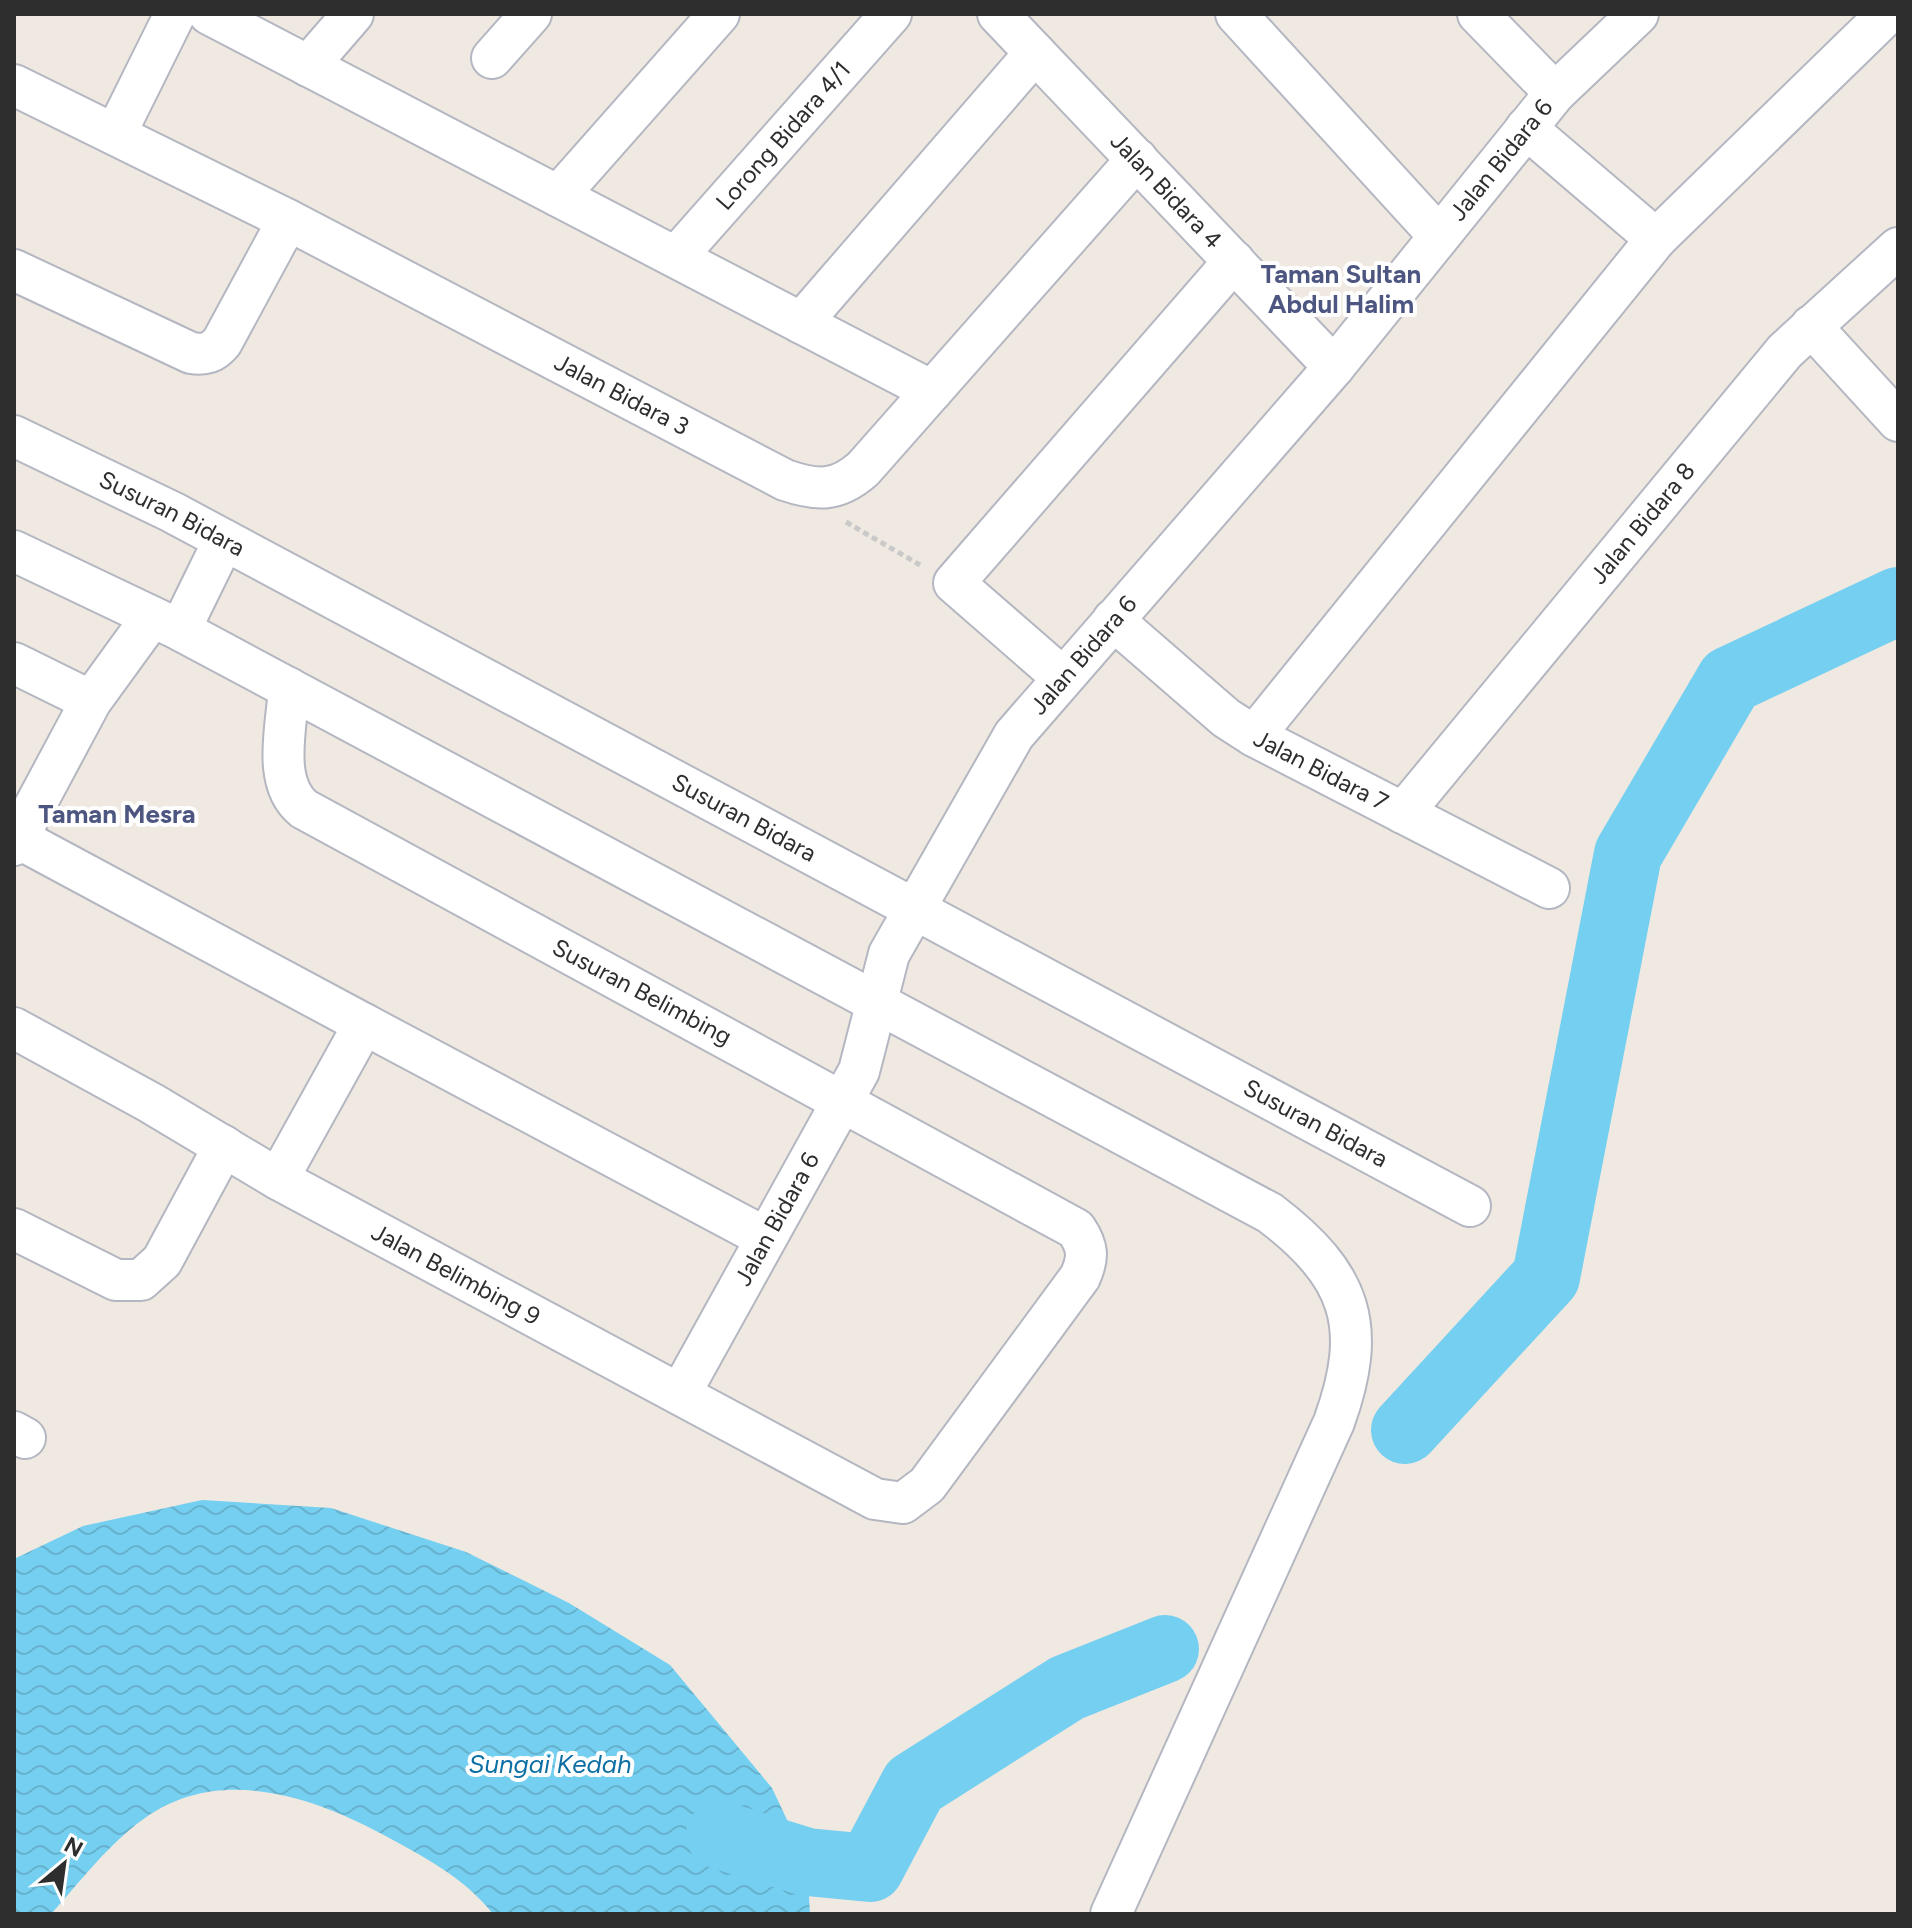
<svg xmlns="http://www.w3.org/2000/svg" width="1912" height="1928" font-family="Figtree,sans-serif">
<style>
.water{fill:url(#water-waves)}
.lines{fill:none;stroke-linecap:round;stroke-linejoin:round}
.river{stroke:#75cff0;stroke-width:68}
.minor-casing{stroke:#b4b7c1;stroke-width:44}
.path{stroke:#c9c9c9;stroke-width:5;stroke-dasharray:6 4;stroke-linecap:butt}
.minor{stroke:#fff;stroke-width:40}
.labels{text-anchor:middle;stroke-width:8;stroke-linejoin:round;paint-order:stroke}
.street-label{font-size:24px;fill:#2e2e2e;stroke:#fff}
.neighbourhood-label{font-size:26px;font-weight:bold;fill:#4d5680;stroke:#fff}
.water-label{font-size:26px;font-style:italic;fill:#0d6fa3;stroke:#fff}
</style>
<defs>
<pattern id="water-waves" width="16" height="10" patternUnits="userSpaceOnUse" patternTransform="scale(2)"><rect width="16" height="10" fill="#75cff0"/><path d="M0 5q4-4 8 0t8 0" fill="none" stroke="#66b2ce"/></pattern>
</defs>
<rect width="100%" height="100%" fill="#efe9e1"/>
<!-- water -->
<path class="water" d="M202,1500L331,1508L466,1552L569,1603L670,1665L772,1788L807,1862L810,1914H493C463,1876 422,1856 380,1833C309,1795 218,1766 145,1818C109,1843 80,1882 51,1914H14V1559L83,1526Z"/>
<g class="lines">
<!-- river -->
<g class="river">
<path d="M1405,1430L1546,1277L1628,854L1730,680L1898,601"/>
<path d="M720,1835L807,1862L870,1868L914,1785L1067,1688L1165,1649"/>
</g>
<!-- minor casing -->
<g class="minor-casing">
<g id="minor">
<path d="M209,14L932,391"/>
<path id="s1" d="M998,14L1334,367"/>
<path d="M1236,14L1439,236"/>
<path d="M1478,14L1555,93"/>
<path d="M492,58L531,14"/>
<path d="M308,66L353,14"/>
<path id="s2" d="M14,85L288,220L785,480C817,491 837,492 863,469L1137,159"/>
<path d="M1526,128L1656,239"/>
<path d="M116,133L175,14"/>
<path d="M558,196L719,14"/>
<path id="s3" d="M676,257L891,14"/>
<path d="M14,270L191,353C205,355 213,353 222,342L288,220"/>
<path d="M801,323L1035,53"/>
<path d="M1811,326L1898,421"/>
<path id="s4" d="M14,436L172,512L1470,1206"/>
<path d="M14,551L180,630L1270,1213C1351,1275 1369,1325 1334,1422L1111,1914"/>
<path id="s5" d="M1113,620L1226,718L1254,736L1549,888"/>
<path d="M180,630L224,540"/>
<path d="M14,663L91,701"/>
<path d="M1062,677L954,583L1234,261"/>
<path d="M1254,736L1656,239L1887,14"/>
<path id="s6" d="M1403,813L1785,351L1898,248"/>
<path d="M14,836L364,1024"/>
<path d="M14,845L91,701L152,617"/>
<path id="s7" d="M14,1028L151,1103L278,1179L875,1499L903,1503L927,1485L1080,1277C1089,1257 1088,1247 1076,1229L304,809C271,783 287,725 289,688"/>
<path d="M278,1179L364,1024L766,1238"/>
<path d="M14,1229L116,1280H141L162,1261L224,1146"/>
<path id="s8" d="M680,1394L859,1071L889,954L1014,735L1334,367L1555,93L1638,14"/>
<path d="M14,1432L25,1438"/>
</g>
</g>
<!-- path -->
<path class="path" d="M846,522L920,565"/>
<!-- minor -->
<use href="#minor" class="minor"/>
</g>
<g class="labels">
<!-- street labels -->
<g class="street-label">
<text dy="8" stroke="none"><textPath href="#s3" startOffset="162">Lorong Bidara 4/1</textPath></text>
<text dy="8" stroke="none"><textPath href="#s8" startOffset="1496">Jalan Bidara 6</textPath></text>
<text dy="8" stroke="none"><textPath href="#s1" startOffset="244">Jalan Bidara 4</textPath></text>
<text dy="8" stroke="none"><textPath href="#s2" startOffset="682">Jalan Bidara 3</textPath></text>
<text dy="8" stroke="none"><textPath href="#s4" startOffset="176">Susuran Bidara</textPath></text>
<text dy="8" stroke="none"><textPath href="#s6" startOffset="376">Jalan Bidara 8</textPath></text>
<text dy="8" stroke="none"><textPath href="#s8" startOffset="848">Jalan Bidara 6</textPath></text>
<text dy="8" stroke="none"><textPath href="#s5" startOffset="258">Jalan Bidara 7</textPath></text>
<text dy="8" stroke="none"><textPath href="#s4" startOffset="824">Susuran Bidara</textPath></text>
<text transform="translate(642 992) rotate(28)" y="8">Susuran Belimbing</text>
<text dy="8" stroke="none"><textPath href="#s4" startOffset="1472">Susuran Bidara</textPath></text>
<text dy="8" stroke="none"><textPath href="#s8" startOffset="200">Jalan Bidara 6</textPath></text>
<text dy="8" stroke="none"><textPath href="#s7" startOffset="506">Jalan Belimbing 9</textPath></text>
</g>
<!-- neighbourhood labels -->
<g class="neighbourhood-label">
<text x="1341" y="283">Taman Sultan<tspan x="1341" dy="30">Abdul Halim</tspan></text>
<text x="117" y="823">Taman Mesra</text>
</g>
<!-- water labels -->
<g class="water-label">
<text x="550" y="1773">Sungai Kedah</text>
</g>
</g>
<!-- border -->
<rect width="1912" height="1928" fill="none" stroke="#2e2e2e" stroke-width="32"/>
<!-- north arrow -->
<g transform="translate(64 1864) rotate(29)" stroke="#ffffff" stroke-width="6" paint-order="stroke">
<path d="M0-6L14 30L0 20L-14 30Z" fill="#2e2e2e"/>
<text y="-12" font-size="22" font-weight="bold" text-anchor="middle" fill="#2e2e2e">N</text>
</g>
</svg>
